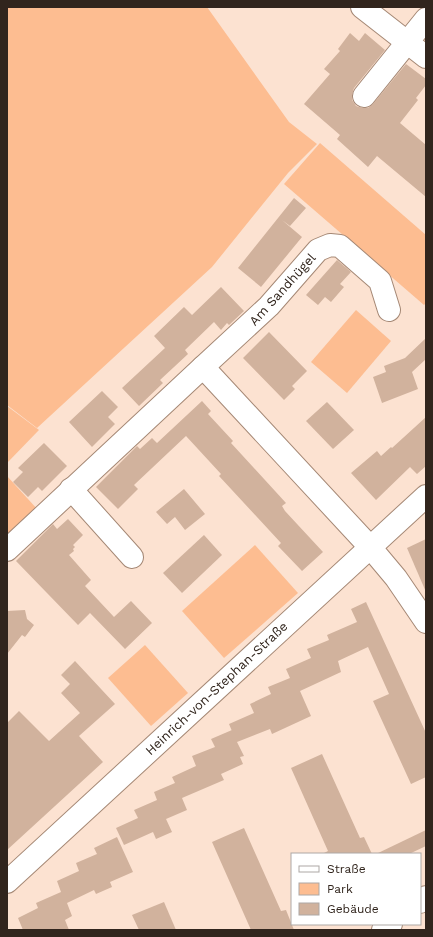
<svg xmlns="http://www.w3.org/2000/svg" width="433" height="937" font-family="'Work Sans',sans-serif">
<style>
.green{fill:#fdbd91}
.building{fill:#d1b29d}
.lines{fill:none;stroke-linecap:round;stroke-linejoin:round}
.minor-casing{stroke:#a58875;stroke-width:24}
.minor{stroke:#fff;stroke-width:22}
.labels{text-anchor:middle;stroke-width:3;stroke-linejoin:round;paint-order:stroke}
.street-label{font-size:13px;fill:#31251d;stroke:#fff}
</style>
<rect width="100%" height="100%" fill="#fce2d1"/>
<!-- green -->
<g class="green">
<path d="M7,7H207L289,122L317,144L288,173L212,267L37,428L7,405Z"/>
<path d="M320,143L426,235V303L424,305L284,184Z"/>
<path d="M356,310L391,341L347,393L311,362Z"/>
<path d="M7,406L39,430L7,463Z"/>
<path d="M7,476L38,510L7,539Z"/>
<path d="M255,545L298,593L224,658L182,611Z"/>
<path d="M145,645L188,693L151,726L108,678Z"/>
</g>
<!-- building -->
<g class="building">
<path d="M350,33L359,41L365,33L385,50L354,88L352,94V100L356,106L362,108H368L373,104L406,64L426,79V85L416,98L418,100L400,123L426,145V197L377,156L368,167L337,139L340,135L304,104L330,74L324,69L340,51L338,49Z"/>
<path d="M294,198L306,208L290,226L282,220L302,237L261,287L238,268Z"/>
<path d="M337,260L351,272L340,284L344,287L331,302L325,297L318,305L306,295Z"/>
<path d="M221,287L244,311L229,325L227,323L221,330L214,322L185,350L188,354L160,380L163,383L139,406L122,388L165,348L154,336L184,307L192,315Z"/>
<path d="M269,332L307,371L292,386L295,389L284,400L243,358Z"/>
<path d="M426,338V359L412,372L418,389L382,403L373,377L386,372L384,366L405,358Z"/>
<path d="M102,391L118,407L108,417L115,424L92,447L69,422Z"/>
<path d="M202,401L211,411L208,414L233,441L231,443L286,503L282,506L285,511L323,552L302,571L278,546L281,543L219,476L221,474L186,436L134,485L138,489L118,509L96,487L137,446L140,449L152,438L157,443Z"/>
<path d="M327,402L354,430L333,449L306,421Z"/>
<path d="M426,417V466L417,474L410,467L376,500L351,473L377,451L381,456L391,447L392,448Z"/>
<path d="M44,443L67,466L42,491L38,487L28,497L13,482L23,472L18,468Z"/>
<path d="M184,489L205,514L185,530L175,517L167,524L156,512Z"/>
<path d="M68,519L83,535L73,545L75,547L73,549L74,551L69,555L91,580L85,586L114,617L131,601L152,623L125,649L90,613L78,625L16,561L53,524L57,529Z"/>
<path d="M204,535L222,555L182,593L163,573Z"/>
<path d="M426,539V592L407,548Z"/>
<path d="M366,602L426,733V777L411,784L373,701L389,694L368,647L338,661L341,672L300,691L311,716L272,734L270,729L237,742L244,756L240,757L243,764L221,774L224,780L182,798L187,810L166,819L172,832L156,839L153,832L124,845L116,828L138,818L134,810L157,800L154,792L175,783L172,777L196,766L192,756L215,747L211,739L232,730L234,736L229,724L254,713L250,704L271,694L268,687L290,678L286,669L311,658L307,649L329,640L327,635L357,622L351,609Z"/>
<path d="M25,610L27,619L34,625L25,637L22,635L7,654V611Z"/>
<path d="M75,661L115,704L79,736L103,762L7,850V723L19,711L49,741L80,713L61,693L70,684L61,675Z"/>
<path d="M322,754L360,838L364,837L372,854H322L328,851L291,768Z"/>
<path d="M244,828L281,911L286,910L294,930H251L212,842Z"/>
<path d="M426,830V846L409,854H376Z"/>
<path d="M117,837L133,872L110,882L112,887L96,894L94,890L67,903L72,916L65,920L69,930H23L18,918L38,908L36,903L61,892L57,881L79,871L76,863L97,854L94,848Z"/>
<path d="M164,902L176,930H139L132,915Z"/>
</g>
<g class="lines">
<!-- minor casing -->
<g class="minor-casing">
<g id="minor">
<path d="M362,7L426,57"/>
<path d="M364,96L426,19"/>
<path d="M203,367L269,306L318,250L330,245L340,246L380,281L389,310"/>
<path d="M71,489L132,557"/>
<path d="M7,550L203,367L370,547L396,578L426,622"/>
<path d="M7,882L426,496"/>
<path d="M420,902L426,897"/>
<path d="M383,930L391,924"/>
</g>
</g>
<!-- minor -->
<use href="#minor" class="minor"/>
</g>
<g class="labels">
<!-- street labels -->
<g class="street-label">
<text transform="translate(282 289) rotate(-48)" y="5">Am Sandhügel</text>
<text transform="translate(216 688) rotate(-43)" y="5">Heinrich-von-Stephan-Straße</text>
</g>
</g>
<!-- border -->
<rect width="433" height="937" fill="none" stroke="#31251d" stroke-width="16"/>
<!-- legend -->
<rect x="291" y="853" width="130" height="72" fill="#ffffff" stroke="#ada8a5"/>
<rect x="299" y="866" width="20" height="6" fill="#ffffff" stroke="#ada8a5"/>
<text x="327" y="873" font-size="12" fill="#31251d">Straße</text>
<rect x="299" y="883" width="20" height="12" fill="#fdbd91" stroke="#ada8a5"/>
<text x="327" y="893" font-size="12" fill="#31251d">Park</text>
<rect x="299" y="903" width="20" height="12" fill="#d1b29d" stroke="#ada8a5"/>
<text x="327" y="913" font-size="12" fill="#31251d">Gebäude</text>
</svg>
